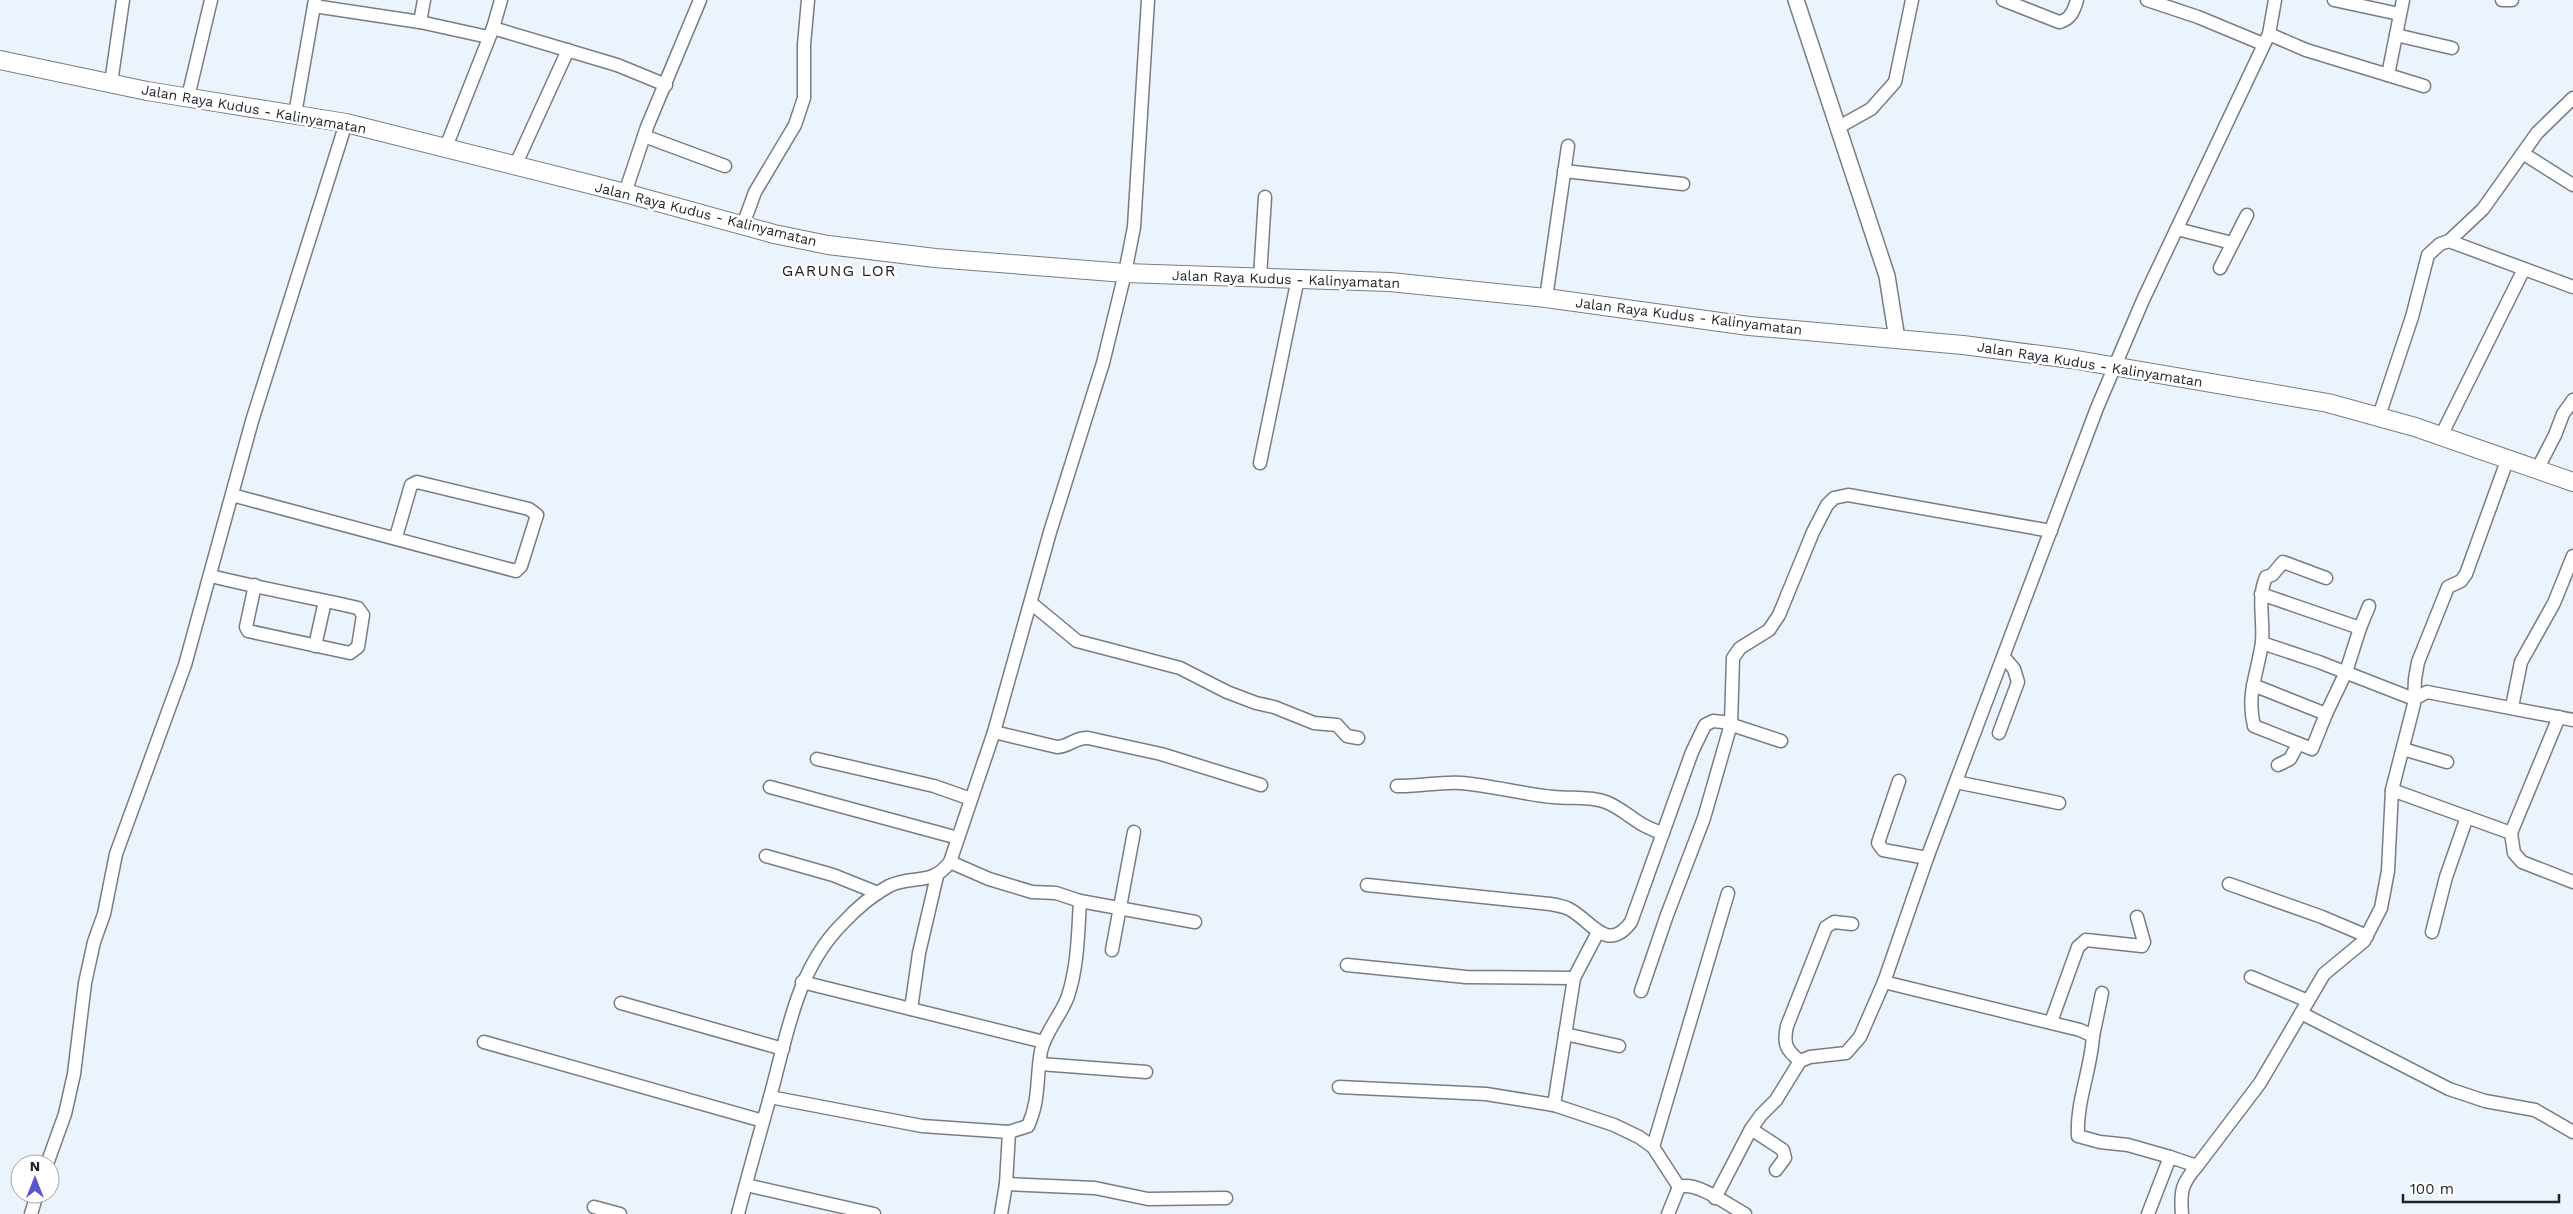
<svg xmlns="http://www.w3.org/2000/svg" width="2573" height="1214" font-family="'Work Sans',sans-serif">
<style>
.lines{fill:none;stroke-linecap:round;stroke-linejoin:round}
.minor-casing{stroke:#767d85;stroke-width:15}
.tertiary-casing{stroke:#767d85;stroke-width:18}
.secondary-casing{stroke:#767d85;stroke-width:20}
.minor{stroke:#fff;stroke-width:12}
.tertiary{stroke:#fff;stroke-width:15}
.secondary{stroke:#fff;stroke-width:18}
.labels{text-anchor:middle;stroke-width:5;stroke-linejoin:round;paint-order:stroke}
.street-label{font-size:14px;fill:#1e2125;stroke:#fff}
.quarter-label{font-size:16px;letter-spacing:1px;fill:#1e2125;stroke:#fff}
</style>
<rect width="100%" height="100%" fill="#ebf3fc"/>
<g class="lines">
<!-- minor casing -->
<g class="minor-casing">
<g id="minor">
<path d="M2003,0L2059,22C2070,20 2074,11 2077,0"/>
<path d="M2147,0L2198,17L2263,44"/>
<path d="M2334,0L2399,14"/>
<path d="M2502,0H2512"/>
<path d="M314,6L420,22L488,37"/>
<path d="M420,22L424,0"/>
<path d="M493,28L501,0"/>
<path d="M2269,34L2306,50L2388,75L2403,0"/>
<path d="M2396,35L2452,48"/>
<path d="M2388,75L2424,86"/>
<path d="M111,83L123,0"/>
<path d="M188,97L211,0"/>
<path d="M295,114L315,0"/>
<path d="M1837,128L1871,109L1895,82L1912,0"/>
<path d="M644,136L725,166"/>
<path d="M446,147L493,28L617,65L666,85"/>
<path d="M2524,154L2573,185"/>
<path d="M515,166L568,50"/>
<path d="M1564,171L1683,184"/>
<path d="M625,193L647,127L700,0"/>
<path d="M743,225L755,192L795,125L804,98V45L808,0"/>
<path d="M2177,229L2232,243"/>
<path d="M2449,241L2573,287"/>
<path d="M2220,268L2247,215"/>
<path d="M1260,277L1265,197"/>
<path d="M1546,298L1568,146"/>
<path d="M2379,416L2412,317L2428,255L2440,244L2449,241L2483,209L2537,133L2573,98"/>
<path d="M2441,436L2524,269"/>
<path d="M1260,463L1298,278"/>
<path d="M2538,468L2555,435L2563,414L2573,400"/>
<path d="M232,495L516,571L521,566L537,515L529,509L417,482L411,485L396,537"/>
<path d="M211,576C259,588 309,597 358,608L363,615L358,647L350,653L248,631L246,627L255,585"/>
<path d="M2261,594L2360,628L2346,672L2326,714"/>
<path d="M1031,603L1077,641L1180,668L1227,692L1256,703L1274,707L1314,723L1337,725L1347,736L1358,738"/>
<path d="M2360,628L2369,606"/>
<path d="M2262,643L2319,662L2414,699"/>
<path d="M315,646L325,601"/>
<path d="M2253,685L2326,714L2312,749L2254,726C2246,693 2258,673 2262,642C2264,620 2257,598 2266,577L2272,575L2283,562L2326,578"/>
<path d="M2414,699L2427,692L2573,720"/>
<path d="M2512,707L2521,662L2554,603L2573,556"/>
<path d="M994,732L1057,747C1069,747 1075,737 1088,738L1161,754L1261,785"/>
<path d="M1999,733L2018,682L2014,669L2004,657"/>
<path d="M2403,749L2447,762"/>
<path d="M817,759L934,786L971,799"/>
<path d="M2278,765L2290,759L2298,744"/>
<path d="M1899,781L1878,843L1883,850L1927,858"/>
<path d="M1956,782L2059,803"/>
<path d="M1397,786C1419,787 1441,781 1462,783C1493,786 1523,794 1553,797C1570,799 1590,796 1606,802C1628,811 1638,827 1663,833"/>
<path d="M770,787L958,838"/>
<path d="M2392,790L2511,833L2514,853L2522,862L2573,882"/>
<path d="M2511,833L2559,717"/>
<path d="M766,856L833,875L878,893"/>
<path d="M950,862L989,879L1032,892L1056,893L1080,901C1078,933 1078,965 1068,996C1062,1014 1046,1030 1041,1051C1036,1078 1040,1100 1028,1126L1009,1132"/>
<path d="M2229,884L2322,917L2367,936"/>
<path d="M1367,885L1550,904C1557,905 1563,906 1569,909C1592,921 1607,954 1631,922L1692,752L1705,725L1713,721L1723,722L1781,741"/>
<path d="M1080,901L1195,922"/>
<path d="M2432,932L2446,877L2467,817"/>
<path d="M1112,950L1134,832"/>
<path d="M1347,965L1466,977L1574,978"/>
<path d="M2251,977L2308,1001"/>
<path d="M802,982L1044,1042"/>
<path d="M1884,982L2080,1030L2093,1036C2091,1070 2076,1102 2078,1136L2100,1142L2128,1145L2170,1157"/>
<path d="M1641,991L1667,915L1704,818L1731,724L1733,658L1740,648L1769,630L1779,615L1813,532L1827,505L1834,498L1848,495L2051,531"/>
<path d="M621,1003L783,1049"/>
<path d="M911,1009L919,953L937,876"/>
<path d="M2301,1013L2449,1089L2485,1101L2535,1110L2573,1132"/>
<path d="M2051,1022L2078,947L2086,940L2142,946L2144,942L2137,917"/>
<path d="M1565,1034L1619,1046"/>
<path d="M2093,1036L2102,993"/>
<path d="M484,1042L763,1121"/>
<path d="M1800,1061C1786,1050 1783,1044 1787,1026L1826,927L1834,922L1852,924"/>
<path d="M1040,1064L1146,1072"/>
<path d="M1339,1087L1486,1094L1554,1105L1614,1125L1639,1137L1653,1147L1679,1187"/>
<path d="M770,1097L922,1126L1009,1132L1006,1184L1001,1214"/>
<path d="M1554,1105L1574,978L1598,932"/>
<path d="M1751,1129L1783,1150L1785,1158L1776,1170"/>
<path d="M1653,1147L1728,893"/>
<path d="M47,1164L65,1114L74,1074L85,983L94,942L104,914L116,854L185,665L252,421L346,123"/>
<path d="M2197,1166L2260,1083L2324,974L2364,941L2381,908L2388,871L2392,790L2414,704L2415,679L2418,662L2448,587L2461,581L2466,574L2508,458"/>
<path d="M1006,1184L1095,1188L1148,1199L1226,1198"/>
<path d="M746,1185L874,1214"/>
<path d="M1715,1198L1751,1129L1761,1115L1776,1100L1800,1061L1810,1057L1846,1053L1860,1037L1884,982L1927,858L2097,408L2143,300L2269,34L2275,0"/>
<path d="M594,1207L620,1214"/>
<path d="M31,1214L37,1194"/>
<path d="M738,1214C748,1175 759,1136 770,1097C787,1036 796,970 842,924C855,910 872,895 889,886C914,874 931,887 950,862L994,732L1050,532L1103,363L1125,273L1134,227L1148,0"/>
<path d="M1668,1214L1679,1187C1697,1181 1728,1205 1745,1214"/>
<path d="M2148,1214L2170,1157L2197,1166C2182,1183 2180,1191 2182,1214"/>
</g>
</g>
<!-- tertiary casing -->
<g class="tertiary-casing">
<path id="tertiary" d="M1796,0L1887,276L1897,339"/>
</g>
<!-- secondary casing -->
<g class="secondary-casing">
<path id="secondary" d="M0,60L147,91L346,123L625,193L774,234L828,245L935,258L1125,273L1390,282L1546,298L1749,326L1963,345L2071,359L2328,403L2415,427L2573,482"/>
</g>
<!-- minor -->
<use href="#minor" class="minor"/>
<!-- tertiary -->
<use href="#tertiary" class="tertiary"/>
<!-- secondary -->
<use href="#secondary" class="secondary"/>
</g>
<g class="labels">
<!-- street labels -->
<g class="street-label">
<text transform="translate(254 109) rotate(10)" y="5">Jalan Raya Kudus - Kalinyamatan</text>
<text transform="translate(706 214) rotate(14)" y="5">Jalan Raya Kudus - Kalinyamatan</text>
<text transform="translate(1286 279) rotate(2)" y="5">Jalan Raya Kudus - Kalinyamatan</text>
<text transform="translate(1689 316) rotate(7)" y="5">Jalan Raya Kudus - Kalinyamatan</text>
<text transform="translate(2090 364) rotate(9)" y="5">Jalan Raya Kudus - Kalinyamatan</text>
</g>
<!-- quarter labels -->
<g class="quarter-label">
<text x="839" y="276">GARUNG LOR</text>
</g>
</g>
<!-- north arrow -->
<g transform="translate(35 1179)"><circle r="24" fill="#ffffff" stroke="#a5a6a8"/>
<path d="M0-4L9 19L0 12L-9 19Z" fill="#5a55cd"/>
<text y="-8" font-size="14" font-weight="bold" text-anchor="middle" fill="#1e2125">N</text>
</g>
<!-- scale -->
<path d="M2403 1194v8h156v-8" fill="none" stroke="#1e2125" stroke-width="2.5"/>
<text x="2410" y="1194" font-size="15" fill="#1e2125" stroke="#ffffff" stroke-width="4" paint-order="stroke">100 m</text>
</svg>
